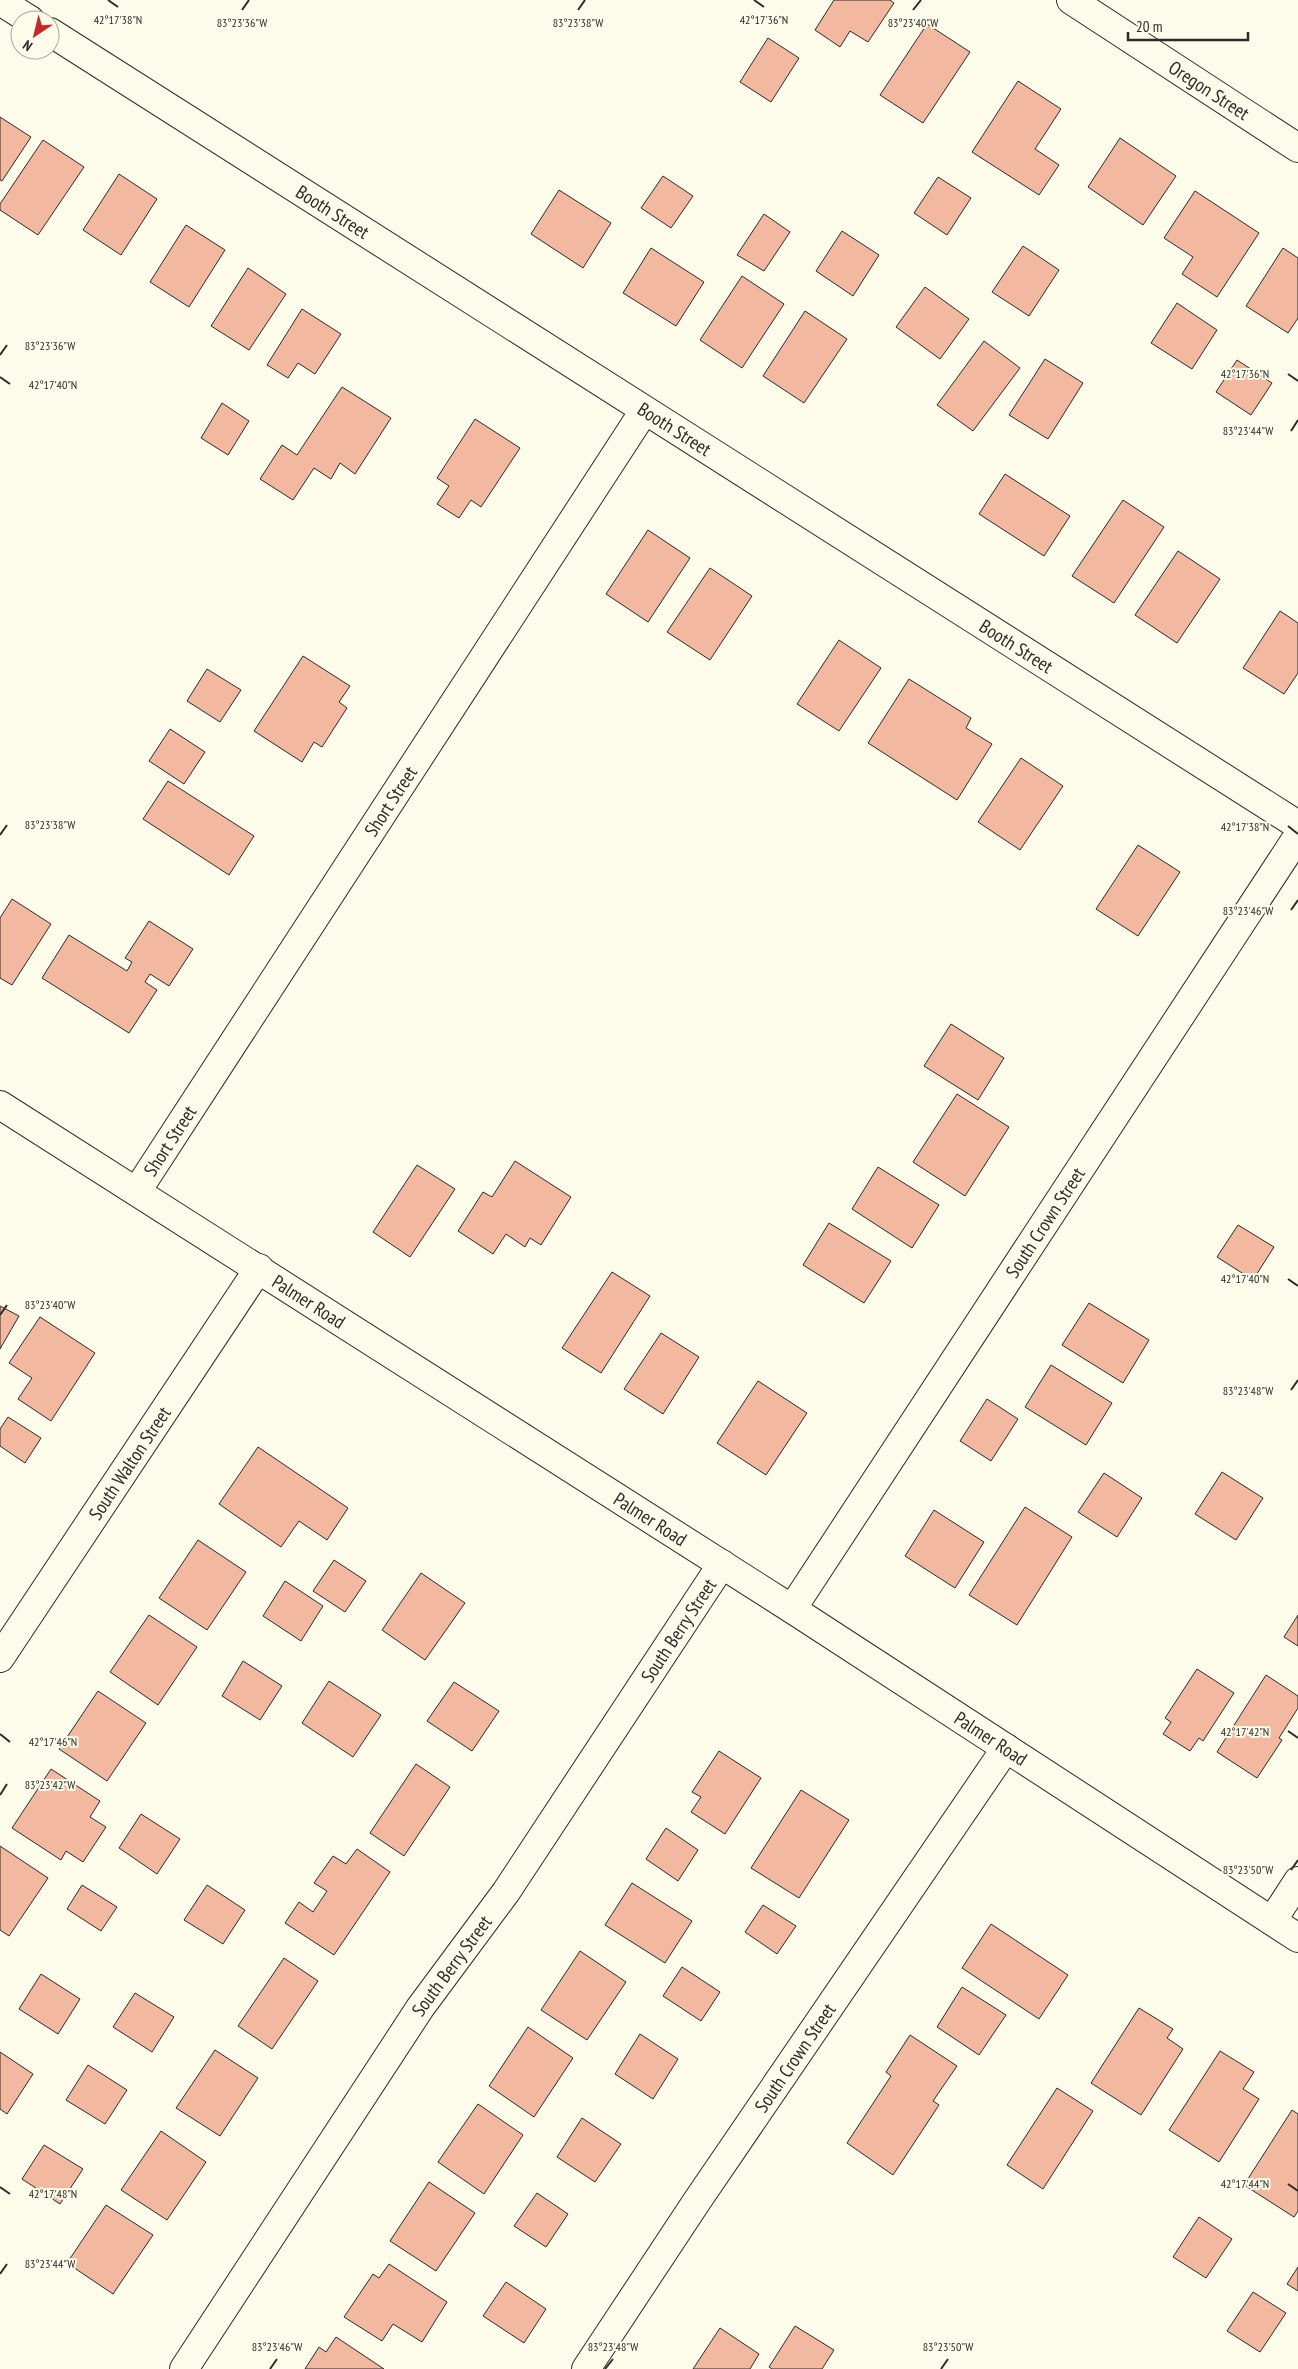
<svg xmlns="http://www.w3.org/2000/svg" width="1298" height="2369" font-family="'PT Sans Narrow',sans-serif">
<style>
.building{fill:#f2b8a0;stroke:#2b2b2b}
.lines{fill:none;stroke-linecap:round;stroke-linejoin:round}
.street-casing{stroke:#2b2b2b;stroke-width:30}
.secondary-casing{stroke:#2b2b2b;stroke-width:30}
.street{stroke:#fdfbea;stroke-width:28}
.secondary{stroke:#fdfbea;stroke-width:28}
.ticks{fill:none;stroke:#2b2b2b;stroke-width:2}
.labels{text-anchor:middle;stroke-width:4;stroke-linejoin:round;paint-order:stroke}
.street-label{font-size:19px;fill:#2b2b2b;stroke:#fdfbea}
.ticks-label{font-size:12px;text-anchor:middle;fill:#2b2b2b;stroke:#fdfbea;stroke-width:4;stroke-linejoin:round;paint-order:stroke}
</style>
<rect width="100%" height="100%" fill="#fdfbea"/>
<!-- building -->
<g class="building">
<path d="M834,0H890L894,3L868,42L850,31L840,47L815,30Z"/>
<path d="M927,24L970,52L923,123L880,95Z"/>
<path d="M768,38L799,58L771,102L740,82Z"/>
<path d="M1018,81L1061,109L1035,149L1059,165L1039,195L972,152Z"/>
<path d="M0,117L31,137L2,181L0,180Z"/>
<path d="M1120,138L1176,176L1143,225L1088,187Z"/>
<path d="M43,140L84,167L38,235L0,210V204Z"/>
<path d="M119,174L157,199L121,255L83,230Z"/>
<path d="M663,176L693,196L671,228L641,208Z"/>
<path d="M938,177L971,198L947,235L914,213Z"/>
<path d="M559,190L611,223L583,268L531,234Z"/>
<path d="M1195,191L1259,233L1217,297L1182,274L1193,257L1164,238Z"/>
<path d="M764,214L790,232L764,271L737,255Z"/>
<path d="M186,225L225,250L189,307L150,282Z"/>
<path d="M842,231L879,255L853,296L816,271Z"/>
<path d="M1023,246L1059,270L1029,316L992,292Z"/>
<path d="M651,248L704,282L676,326L623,293Z"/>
<path d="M1283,248L1298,258V318L1288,333L1246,306Z"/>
<path d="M248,268L286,294L249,350L211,326Z"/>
<path d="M742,276L784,304L742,368L700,340Z"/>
<path d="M925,287L969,319L940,359L896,327Z"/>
<path d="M1177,303L1217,330L1192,369L1151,343Z"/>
<path d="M302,309L341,334L315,374L298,363L288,378L267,365Z"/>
<path d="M805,311L847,339L804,403L763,376Z"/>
<path d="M984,341L1020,368L973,431L937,405Z"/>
<path d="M1045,359L1083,383L1048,439L1009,415Z"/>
<path d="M1237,360L1272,383L1251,415L1216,392Z"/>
<path d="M342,387L391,418L355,474L340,463L331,479L314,468L293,500L260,479L282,445L297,455Z"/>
<path d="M222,403L249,421L228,455L201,438Z"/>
<path d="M475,419L520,448L481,507L471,500L459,518L437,504L449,486L437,478Z"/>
<path d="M1005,474L1070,516L1044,556L979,514Z"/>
<path d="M1123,500L1164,527L1114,603L1072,576Z"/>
<path d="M648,530L690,558L648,622L606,594Z"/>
<path d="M1178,551L1220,579L1177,643L1135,615Z"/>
<path d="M710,568L752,596L710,660L667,632Z"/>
<path d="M1280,611L1298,623V673L1284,694L1243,668Z"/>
<path d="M839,640L881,668L839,731L797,704Z"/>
<path d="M303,656L350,686L339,702L347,708L322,747L314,742L302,762L254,731Z"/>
<path d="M207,669L241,690L220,722L187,701Z"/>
<path d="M909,679L971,718L966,728L992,744L957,800L868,743Z"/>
<path d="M170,729L205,752L184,784L149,761Z"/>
<path d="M1021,758L1063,786L1020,850L978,822Z"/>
<path d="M168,781L254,836L229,875L143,819Z"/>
<path d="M1138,845L1180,872L1138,936L1096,909Z"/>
<path d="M12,899L51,924L12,985L0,978V918Z"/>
<path d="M149,921L193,949L169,986L150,974L145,982L157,990L129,1033L42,978L69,935L127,971L132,962L125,958Z"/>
<path d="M951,1024L1004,1058L978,1100L924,1066Z"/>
<path d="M957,1094L1009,1127L965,1196L913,1162Z"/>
<path d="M515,1161L571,1197L541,1245L530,1238L525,1247L506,1234L493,1254L458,1231L483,1192L492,1197Z"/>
<path d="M417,1165L455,1189L410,1257L373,1232Z"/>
<path d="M878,1167L939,1205L912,1248L852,1209Z"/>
<path d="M829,1223L891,1261L864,1303L803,1265Z"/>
<path d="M1238,1225L1274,1247L1253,1280L1217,1257Z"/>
<path d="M612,1272L650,1296L601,1373L562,1348Z"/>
<path d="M1089,1303L1149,1340L1123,1383L1062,1345Z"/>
<path d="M0,1306L19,1316L0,1349Z"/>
<path d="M40,1317L95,1353L51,1421L18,1399L32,1378L9,1363Z"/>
<path d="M661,1333L699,1357L663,1414L624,1389Z"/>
<path d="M1051,1365L1112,1403L1086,1445L1025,1407Z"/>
<path d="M758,1381L807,1413L766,1475L717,1443Z"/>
<path d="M987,1399L1018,1419L991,1461L960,1441Z"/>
<path d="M8,1417L41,1438L25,1463L0,1446V1429Z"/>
<path d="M258,1447L348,1508L327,1540L299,1521L281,1547L219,1504Z"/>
<path d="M1222,1472L1263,1498L1236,1540L1195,1514Z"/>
<path d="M1104,1473L1142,1498L1117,1537L1078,1512Z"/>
<path d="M1025,1507L1072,1537L1017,1625L969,1595Z"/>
<path d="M934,1510L984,1542L955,1588L905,1556Z"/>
<path d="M198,1540L246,1572L207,1630L159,1598Z"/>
<path d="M334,1560L366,1581L345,1612L313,1591Z"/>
<path d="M421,1573L465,1603L425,1660L382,1630Z"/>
<path d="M285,1581L323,1606L301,1641L263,1616Z"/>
<path d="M149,1615L197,1647L158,1705L110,1672Z"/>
<path d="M1298,1615V1646L1284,1637Z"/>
<path d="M243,1661L282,1686L260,1720L222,1696Z"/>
<path d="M1197,1669L1234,1693L1203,1741L1199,1738L1190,1751L1163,1734L1171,1722L1165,1718Z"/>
<path d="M1266,1675L1298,1696V1708L1279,1738L1282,1740L1257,1778L1217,1752Z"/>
<path d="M329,1681L381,1715L353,1757L302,1723Z"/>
<path d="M454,1682L499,1711L472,1751L427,1721Z"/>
<path d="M98,1691L146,1723L107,1781L59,1749Z"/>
<path d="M719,1751L761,1778L725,1834L691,1812L701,1797L692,1792Z"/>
<path d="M416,1764L450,1787L404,1856L370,1833Z"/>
<path d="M51,1769L100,1801L90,1817L106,1827L83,1862L66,1851L61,1860L12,1828Z"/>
<path d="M801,1790L849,1820L799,1898L751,1868Z"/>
<path d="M141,1814L180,1839L157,1874L119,1848Z"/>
<path d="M666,1828L698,1850L678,1881L646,1859Z"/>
<path d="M0,1846L48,1878L9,1936L0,1930Z"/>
<path d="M357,1849L390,1872L334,1955L285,1923L299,1902L313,1912L327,1891L314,1883L333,1856L346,1864Z"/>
<path d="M632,1883L692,1921L665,1963L605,1925Z"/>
<path d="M82,1885L117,1907L101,1931L67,1909Z"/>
<path d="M207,1885L245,1910L223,1944L184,1920Z"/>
<path d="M763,1905L796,1926L777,1954L745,1932Z"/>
<path d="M991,1924L1068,1975L1039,2019L962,1968Z"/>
<path d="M580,1951L626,1982L587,2040L541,2010Z"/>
<path d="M284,1958L318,1981L272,2049L238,2026Z"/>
<path d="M682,1967L720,1992L701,2021L663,1996Z"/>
<path d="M41,1974L80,1999L58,2034L19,2009Z"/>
<path d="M962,1987L1006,2015L979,2055L937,2027Z"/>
<path d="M135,1993L174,2017L152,2052L113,2027Z"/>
<path d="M1139,2008L1173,2029L1167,2038L1183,2049L1141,2115L1091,2083Z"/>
<path d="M528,2027L573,2058L534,2117L489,2086Z"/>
<path d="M640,2034L678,2059L653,2099L615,2074Z"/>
<path d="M910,2035L957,2066L933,2101L939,2105L893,2175L847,2143L891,2076L886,2072Z"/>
<path d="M215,2050L258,2078L220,2136L176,2108Z"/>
<path d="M1220,2051L1254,2072L1243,2089L1259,2099L1219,2162L1169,2130Z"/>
<path d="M0,2052L33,2074L7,2114L0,2109Z"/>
<path d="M88,2065L127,2090L105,2124L66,2100Z"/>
<path d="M1057,2088L1093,2111L1043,2189L1007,2165Z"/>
<path d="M478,2104L523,2135L484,2194L438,2162Z"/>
<path d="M1292,2110L1298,2114V2211L1294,2217L1244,2185Z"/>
<path d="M582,2118L621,2144L595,2182L557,2157Z"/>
<path d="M161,2131L206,2162L167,2220L121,2190Z"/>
<path d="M44,2145L83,2169L60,2204L22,2179Z"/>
<path d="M429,2182L475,2213L436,2271L390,2241Z"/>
<path d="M537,2193L568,2214L546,2247L514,2226Z"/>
<path d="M106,2205L153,2235L113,2294L67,2263Z"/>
<path d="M1199,2217L1232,2239L1206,2278L1173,2257Z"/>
<path d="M389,2264L447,2302L422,2342L393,2324L382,2341L344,2317L373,2274L379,2278Z"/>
<path d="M1298,2267V2291L1287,2284Z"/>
<path d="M506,2282L546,2309L524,2343L483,2316Z"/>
<path d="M1253,2292L1286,2313L1260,2352L1227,2331Z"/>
<path d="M795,2326L834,2350L822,2369H772L769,2367Z"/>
<path d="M720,2328L759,2354L750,2369H693Z"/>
<path d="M336,2337L384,2369H305L319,2347L326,2352Z"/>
</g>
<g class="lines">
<!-- street casing -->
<g class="street-casing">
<g id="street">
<path id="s1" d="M1071,0L1298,148"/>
<path d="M0,1L30,20"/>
<path id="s2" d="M50,32L1298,825"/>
<path id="s3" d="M137,1191L644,411"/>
<path id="s4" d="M792,1609L1298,836"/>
<path id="s5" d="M0,1658L259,1268"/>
<path d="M1272,1921L1298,1881"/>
<path id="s6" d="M184,2369L420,2008L506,1892L722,1564"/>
<path id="s7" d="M586,2369L697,2201L1006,1748"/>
</g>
</g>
<!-- secondary casing -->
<g class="secondary-casing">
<g id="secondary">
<path id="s8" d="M0,1105L792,1609L1298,1938"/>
</g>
</g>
<!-- street -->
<use href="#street" class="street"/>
<!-- secondary -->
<use href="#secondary" class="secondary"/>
</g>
<!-- ticks -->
<path class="ticks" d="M108,0L118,7M754,0L764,7M242,10L249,0M578,10L585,0M913,10L921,0M0,355L7,345M1288,374L1298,381M0,377L10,384M1291,431L1298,420M1288,826L1298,834M0,835L7,825M1291,910L1298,900M1288,1279L1298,1286M0,1315L7,1305M1291,1390L1298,1380M1288,1731L1298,1738M0,1734L10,1742M0,1795L7,1784M1291,1870L1298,1860M1288,2184L1298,2191M0,2187L10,2194M0,2274L7,2264M270,2369L277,2359M605,2369L613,2359M941,2369L948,2359"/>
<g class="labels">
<!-- street labels -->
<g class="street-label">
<text dy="7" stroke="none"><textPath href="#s1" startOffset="165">Oregon Street</textPath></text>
<text dy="7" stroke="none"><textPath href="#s2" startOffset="335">Booth Street</textPath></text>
<text dy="7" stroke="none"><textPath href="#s2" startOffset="740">Booth Street</textPath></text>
<text dy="7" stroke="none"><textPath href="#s2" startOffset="1145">Booth Street</textPath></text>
<text dy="7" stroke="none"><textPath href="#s3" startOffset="465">Short Street</textPath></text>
<text dy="7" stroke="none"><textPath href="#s3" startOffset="60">Short Street</textPath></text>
<text dy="7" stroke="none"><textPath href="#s4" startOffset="462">South Crown Street</textPath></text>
<text dy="7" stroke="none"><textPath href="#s8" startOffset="366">Palmer Road</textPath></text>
<text dy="7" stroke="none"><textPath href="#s5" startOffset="234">South Walton Street</textPath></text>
<text dy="7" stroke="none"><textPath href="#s8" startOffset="771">Palmer Road</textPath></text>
<text dy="7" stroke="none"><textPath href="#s6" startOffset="889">South Berry Street</textPath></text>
<text dy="7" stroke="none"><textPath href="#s8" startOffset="1176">Palmer Road</textPath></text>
<text dy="7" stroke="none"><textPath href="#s6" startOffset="484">South Berry Street</textPath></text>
<text dy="7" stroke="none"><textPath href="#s7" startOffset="375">South Crown Street</textPath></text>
</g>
</g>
<g class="ticks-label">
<text x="118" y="24">42°17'38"N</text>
<text x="764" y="24">42°17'36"N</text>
<text x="242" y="27">83°23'36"W</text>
<text x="578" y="27">83°23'38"W</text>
<text x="913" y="27">83°23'40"W</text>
<text x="50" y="350">83°23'36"W</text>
<text x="1245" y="378">42°17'36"N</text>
<text x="53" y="389">42°17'40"N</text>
<text x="1248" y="435">83°23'44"W</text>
<text x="50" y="829">83°23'38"W</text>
<text x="1245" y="831">42°17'38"N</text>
<text x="1248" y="915">83°23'46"W</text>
<text x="1245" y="1283">42°17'40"N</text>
<text x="50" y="1309">83°23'40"W</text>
<text x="1248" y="1395">83°23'48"W</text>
<text x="1245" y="1736">42°17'42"N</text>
<text x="53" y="1746">42°17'46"N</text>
<text x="50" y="1789">83°23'42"W</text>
<text x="1248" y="1874">83°23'50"W</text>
<text x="1245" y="2188">42°17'44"N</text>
<text x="53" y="2198">42°17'48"N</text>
<text x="50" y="2268">83°23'44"W</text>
<text x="277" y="2351">83°23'46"W</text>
<text x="613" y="2351">83°23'48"W</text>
<text x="948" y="2351">83°23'50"W</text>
</g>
<!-- north arrow -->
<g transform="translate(35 35) rotate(215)"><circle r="24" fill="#fdfbea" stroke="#a9a89e"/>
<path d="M0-4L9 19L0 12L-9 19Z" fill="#c62828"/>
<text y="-8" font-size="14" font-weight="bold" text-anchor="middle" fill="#2b2b2b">N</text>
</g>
<!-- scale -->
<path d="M1128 32v8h120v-8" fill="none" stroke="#2b2b2b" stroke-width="2.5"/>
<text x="1136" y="32" font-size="15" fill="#2b2b2b" stroke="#fdfbea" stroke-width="4" paint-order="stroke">20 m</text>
</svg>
